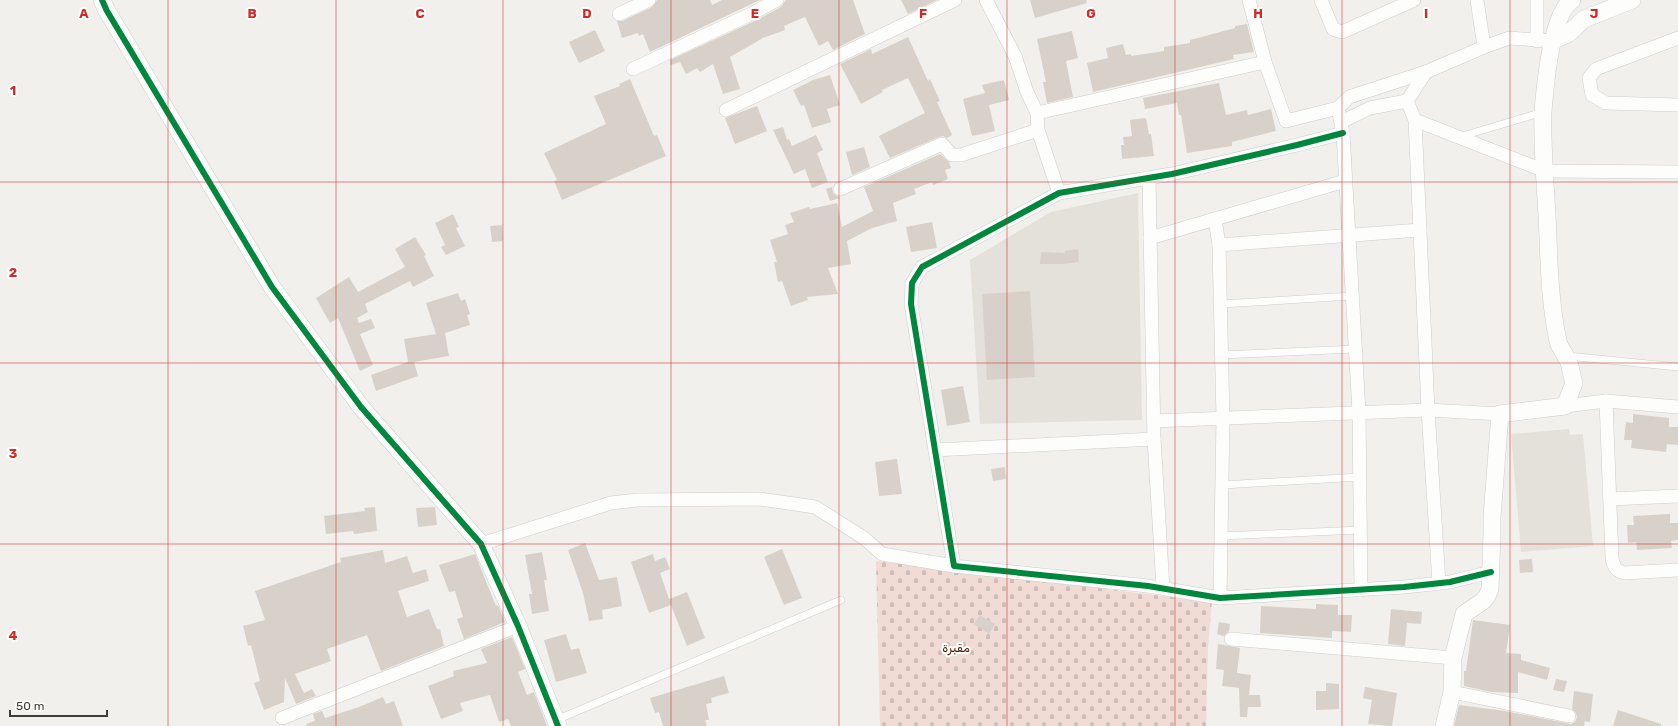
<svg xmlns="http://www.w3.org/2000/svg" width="1678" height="726" font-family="Rubik,Vazirmatn,sans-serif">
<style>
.built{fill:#e4e1da}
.cemetery{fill:url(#cemetery-stones)}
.building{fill:#d8d1ca}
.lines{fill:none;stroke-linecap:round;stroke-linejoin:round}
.service-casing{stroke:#cecdcb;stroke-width:8}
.minor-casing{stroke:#cecdcb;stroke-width:14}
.tertiary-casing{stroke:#cecdcb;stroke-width:18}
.service{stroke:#fdfdfc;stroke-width:7}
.minor{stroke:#fdfdfc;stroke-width:13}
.tertiary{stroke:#fdfdfc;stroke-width:17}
.cycleway-casing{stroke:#fffefb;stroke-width:8}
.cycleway{stroke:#00873e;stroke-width:6}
.grid{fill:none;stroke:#d62828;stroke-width:1;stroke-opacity:0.55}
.labels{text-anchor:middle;stroke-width:4;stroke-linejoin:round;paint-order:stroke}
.park-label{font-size:12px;fill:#4c1702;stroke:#fffefb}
.grid-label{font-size:13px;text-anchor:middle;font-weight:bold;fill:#d62828;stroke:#fffefb;stroke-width:4;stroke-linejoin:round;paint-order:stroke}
</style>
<defs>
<pattern id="cemetery-stones" width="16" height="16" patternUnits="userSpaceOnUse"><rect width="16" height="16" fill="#f0dcd4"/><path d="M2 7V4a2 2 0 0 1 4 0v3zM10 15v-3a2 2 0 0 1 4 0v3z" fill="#cfbeb7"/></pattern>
</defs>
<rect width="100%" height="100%" fill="#f1f0ed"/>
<!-- built -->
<g class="built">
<path d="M1138,193L1142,420L980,424L970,260L1051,212Z"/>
<path d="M1569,429L1570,435L1583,434L1593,546L1521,552L1511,434Z"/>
</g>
<!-- cemetery -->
<path class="cemetery" d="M876,561L1212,602L1208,647L1206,726H880Z"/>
<!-- building -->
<g class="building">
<path d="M657,0H710L712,5L722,0H760L650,52L643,34L639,36L638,33L622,38L617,21H622L652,7Z"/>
<path d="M786,0H853L865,34L833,50L828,41L819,46L805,17L784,26L785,30L763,38L730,57L740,89L723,94L713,64L700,72L697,68L686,74L680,62L671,65L670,60L757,20L781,7Z"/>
<path d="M901,0H937L908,14Z"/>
<path d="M1030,0H1086L1087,3L1035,18Z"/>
<path d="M1247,24L1254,52L1233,55L1234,59L1093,92L1087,63L1108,58L1106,48L1123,44L1126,55L1131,54V56L1164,51V47L1190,43V40L1235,28V26Z"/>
<path d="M595,30L605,51L579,63L569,42Z"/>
<path d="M1072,31L1078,58L1066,61L1073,97L1047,103L1043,82H1046L1037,39Z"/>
<path d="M908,37L928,81L930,79L940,101L937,102L952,135L947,138L943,136L939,137L890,158L879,136L925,113L908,78L882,90L883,92L861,104L840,64L871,49L872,54Z"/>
<path d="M830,75L840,105L827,109L831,122L812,128L804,105L801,106L793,90L813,80Z"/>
<path d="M630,79L654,136L657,135L666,156L562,200L554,181L557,180L544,153L606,124L594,96L620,86L619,84Z"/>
<path d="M1004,80L1009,100L989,105L995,131L972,136L963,99L985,93L982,85Z"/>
<path d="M1219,83L1226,115L1247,110L1248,115L1271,109L1276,131L1232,142V146L1187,153L1181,115H1179L1177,103L1145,109L1143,98Z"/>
<path d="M757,106L767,131L735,144L725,118Z"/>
<path d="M1146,118L1149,134H1151L1154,156L1122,159L1121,145H1124L1123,137L1132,136L1130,120Z"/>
<path d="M783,127L787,140L789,139L792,146L816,135L823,150L817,153L828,182L812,188L805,169L794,174L773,130Z"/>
<path d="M864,147L870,167L852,175L846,152Z"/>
<path d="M940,154L949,162L951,168L945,170L948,179L933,185L932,182L914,189L916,194L893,203L897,221L872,228L847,241L851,264L828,268L838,294L807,297L808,300L791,306L782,281L778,282L774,262H777L770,240L788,234L785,225L794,222L790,213L809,207L810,209L837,203L842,227L873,211L864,187Z"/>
<path d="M832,187L833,193L840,198L830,201L826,189Z"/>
<path d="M453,214L459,227L456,228L465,246L446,255L441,247L445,245L435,223Z"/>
<path d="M932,222L937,248L911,252L906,227Z"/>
<path d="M502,225L503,241L492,242L490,226Z"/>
<path d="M415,237L426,255L424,256L434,276L413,287L410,281L365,304L368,312L357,318L359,323L371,319L375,328L360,334L373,365L360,371L338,318L330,323L316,298L349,277L358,292L405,267L395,249Z"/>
<path d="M1078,249L1079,262L1063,264H1040L1041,252L1065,253V251Z"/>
<path d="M1030,291L1035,377L987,380L982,294Z"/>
<path d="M458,293L461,301L465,299L470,314L467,315L470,325L445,333L449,356L414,362L418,376L376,391L371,375L408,362L404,339L436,334L426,303Z"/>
<path d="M963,386L970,422L947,426L941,390Z"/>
<path d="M1633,414L1669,418V427H1678V445L1667,444L1666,452L1631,448L1632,440H1624L1626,422L1633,423Z"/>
<path d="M897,459L902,494L879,496L875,462Z"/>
<path d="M1005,467L1006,479L993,481L991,469Z"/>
<path d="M375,507L377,531L354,534L353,531L326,534L324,516L365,511L364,508Z"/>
<path d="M435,507L437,525L418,527L416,508Z"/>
<path d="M1670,514V523H1678V540L1671,541L1672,548L1637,550L1636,542L1628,543L1627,525H1634L1633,516Z"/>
<path d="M585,543L599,580L617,577L622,606L602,610L603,619L589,621L583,593L568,550Z"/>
<path d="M782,549L802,598L784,605L764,557Z"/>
<path d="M383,550L385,563L407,556L413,573L426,569L429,581L398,591L407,617L429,609L437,629H440L444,646L381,671L367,635L327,649L331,661L295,674L304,693L312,689L316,696L296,704L285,678L284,702L264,710L254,683L260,681L251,645L248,646L243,626L265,620L255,591L341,562L340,558Z"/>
<path d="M542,552L547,580H544L549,611L532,614L529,594H532L525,555Z"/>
<path d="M475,554L496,606L498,605L505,622L464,639L457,619L463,617L455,591L449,592L439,565Z"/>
<path d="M653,554L655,561L665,557L670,569L660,573L669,599L687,592L705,638L687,646L671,605L649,613L631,562Z"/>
<path d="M1532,559L1533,572L1520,573L1519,560Z"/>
<path d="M1316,604L1338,605V615H1352L1351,632L1332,631V638L1260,633L1261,606L1316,609Z"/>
<path d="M1391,609L1422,612L1421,624L1407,623L1405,646L1388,644Z"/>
<path d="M980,615L995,624L989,634L974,624Z"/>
<path d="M1473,620L1510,625L1506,653L1521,654V660L1550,668L1547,680L1518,672V693L1491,692L1464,686V671H1466Z"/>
<path d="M1219,622L1230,624L1229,631L1224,636L1217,634Z"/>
<path d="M566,634L571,650L579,648L587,673L556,682L544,640Z"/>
<path d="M512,637L525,669L518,672L527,695L534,692L547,726H511L508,719L499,722L490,695L460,703L463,711L441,719L428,686L454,676L453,671L487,663L481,649Z"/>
<path d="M1218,644L1240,648L1237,673L1251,675L1249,695H1260L1261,707H1248L1247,717H1240L1239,688L1222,686L1224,670L1216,669Z"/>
<path d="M724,676L729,693L711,698L712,703L706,704L709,720H705L707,726H663L659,712L655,713L650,698Z"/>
<path d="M1556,679L1567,681L1564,692L1553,690Z"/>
<path d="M1326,683L1339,684V709L1316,710V691H1326Z"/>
<path d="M1365,687L1397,693L1392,726L1368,724L1372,700L1363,698Z"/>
<path d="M1574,691L1593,694L1590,722L1585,721L1584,726H1454L1459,705L1505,711L1571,724L1575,722L1577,717L1576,713L1572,709Z"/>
<path d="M383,697L386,704L394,701L403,726H307L306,724L315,721L313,714L322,711L325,718L359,707Z"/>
<path d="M1618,710L1661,724V726H1613Z"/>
</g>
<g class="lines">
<!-- service casing -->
<g class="service-casing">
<g id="service">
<path d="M1459,137L1543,112"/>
<path d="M1221,304L1352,296"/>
<path d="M1222,355L1355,349"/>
<path d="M1568,356L1678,367"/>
<path d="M1222,485L1360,477"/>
<path d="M1221,536L1360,530"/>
<path d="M556,720L841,600"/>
</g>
</g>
<!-- minor casing -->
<g class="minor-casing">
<g id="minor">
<path d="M986,0L1015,56L1027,92L1037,113L1038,130L1059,193"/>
<path d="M1249,0L1265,62L1286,121L1338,108L1349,97L1426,72"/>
<path d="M1321,0L1333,29L1342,32L1414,0"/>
<path d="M1477,0L1484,47"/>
<path d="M619,14L649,0"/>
<path d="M1678,38L1596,69L1589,78L1592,95L1606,103L1678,105"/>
<path d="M1537,41V0"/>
<path d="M633,69L753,13L777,0"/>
<path d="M1407,101L1426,72L1484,47L1509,38L1552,41"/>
<path d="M1338,108L1343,133L1359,412L1361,590"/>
<path d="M726,110L955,0"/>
<path d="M1037,113L1265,62"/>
<path d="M1415,120L1428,410L1439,583"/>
<path d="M1341,122L1370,108L1407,101L1415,120L1545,171L1678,172"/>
<path d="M1343,133L1297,145L1172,174L1059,193L922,267L912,283L911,304L954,566L1148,586L1220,598L1404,587L1450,582L1491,572"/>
<path d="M1149,178L1154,439L1163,588"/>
<path d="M840,189L942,144L952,155H961L1038,130"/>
<path d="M1215,219L1219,245L1223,418L1220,598"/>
<path d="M1150,238L1345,181"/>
<path d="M1219,245L1420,230"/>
<path d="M1606,401L1612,558C1613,566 1616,571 1624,573L1678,570"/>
<path d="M1565,406L1606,401L1678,407"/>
<path d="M1154,421L1428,410L1500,414"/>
<path d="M935,450L1154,439"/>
<path d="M1610,499L1678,496"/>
<path d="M481,544L611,503L637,500L760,499L815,507L864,538L882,554L954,566"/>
<path d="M1231,639L1453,658"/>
<path d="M1452,692L1569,716"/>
<path d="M282,718L518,626"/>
</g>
</g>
<!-- tertiary casing -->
<g class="tertiary-casing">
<g id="tertiary">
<path d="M102,0L107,11L272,287L361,407L481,544L518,626L558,726"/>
<path d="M1552,41L1568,34L1584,19L1632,0"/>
<path d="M1444,726L1452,692L1453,658L1464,614L1483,601L1487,596L1490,589L1492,534V517L1500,414L1565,406L1574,383C1572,377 1571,372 1570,366C1568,357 1560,350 1558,341C1549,299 1549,257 1547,215C1545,181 1542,146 1543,112C1545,86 1551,15 1572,0"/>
</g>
</g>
<!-- service -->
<use href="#service" class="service"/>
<!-- minor -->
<use href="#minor" class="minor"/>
<!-- tertiary -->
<use href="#tertiary" class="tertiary"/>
<!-- cycleway casing -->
<g class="cycleway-casing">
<g id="cycleway">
<path d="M102,0L107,11L272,287L361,407L481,544L518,626L558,726"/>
<path d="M1343,133L1297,145L1172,174L1059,193L922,267L912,283L911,304L954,566L1148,586L1220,598L1404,587L1450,582L1491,572"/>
</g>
</g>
<!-- cycleway -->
<use href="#cycleway" class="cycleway"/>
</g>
<!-- grid -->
<path class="grid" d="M168,0V726M336,0V726M503,0V726M671,0V726M839,0V726M1007,0V726M1175,0V726M1342,0V726M1510,0V726M0,182H1678M0,363H1678M0,544H1678"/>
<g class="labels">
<!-- park labels -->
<g class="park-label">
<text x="956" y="652">مقبرة</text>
</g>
</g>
<g class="grid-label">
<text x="84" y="18">A</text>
<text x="252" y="18">B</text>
<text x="420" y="18">C</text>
<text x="587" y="18">D</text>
<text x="755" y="18">E</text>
<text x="923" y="18">F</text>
<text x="1091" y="18">G</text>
<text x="1258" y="18">H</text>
<text x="1426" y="18">I</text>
<text x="1594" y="18">J</text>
<text x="13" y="95">1</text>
<text x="13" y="277">2</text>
<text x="13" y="458">3</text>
<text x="13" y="640">4</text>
</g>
<!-- scale -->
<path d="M10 710v6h97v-6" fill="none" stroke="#3c3c3a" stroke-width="2"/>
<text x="16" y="710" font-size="12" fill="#3c3c3a" stroke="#fffefb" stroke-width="3" paint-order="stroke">50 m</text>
</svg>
